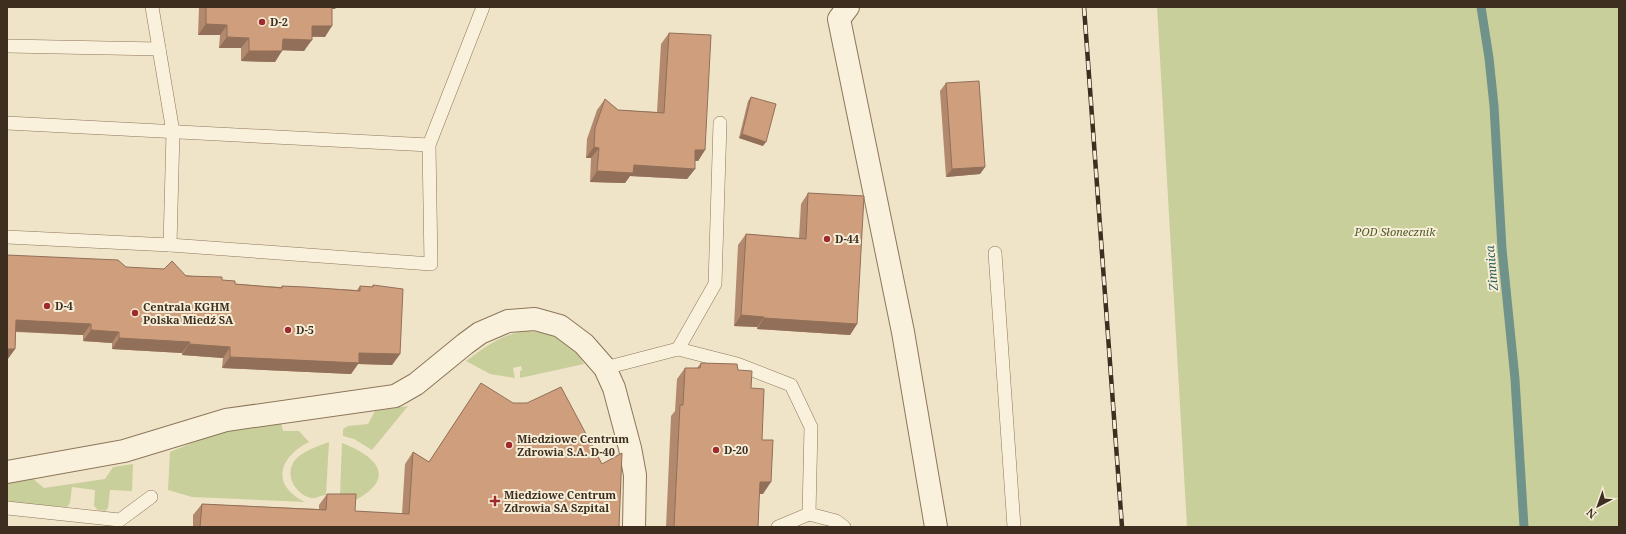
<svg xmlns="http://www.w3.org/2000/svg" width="1626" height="534" font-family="'Noto Serif',serif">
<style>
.green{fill:#c9cf9b}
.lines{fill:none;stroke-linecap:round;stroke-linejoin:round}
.stream{stroke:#6f938a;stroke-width:9}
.lane-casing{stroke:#8d765c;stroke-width:14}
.street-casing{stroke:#8d765c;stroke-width:24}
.lane{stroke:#faf1dc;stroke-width:13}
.street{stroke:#faf1dc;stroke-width:22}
.rail-casing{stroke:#3d2e20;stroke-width:4.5}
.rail{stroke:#f7eed8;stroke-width:3;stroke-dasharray:9;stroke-linecap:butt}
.wall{fill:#b2896c}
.shaded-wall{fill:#916f58}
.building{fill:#cf9f7d;stroke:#916f58}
.poi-dot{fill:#9e2a2b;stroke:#f7eed8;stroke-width:1.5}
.labels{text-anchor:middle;stroke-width:4;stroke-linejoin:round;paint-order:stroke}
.poi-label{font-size:11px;font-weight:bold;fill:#3d2e20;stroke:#f7eed8;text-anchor:start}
.park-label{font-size:11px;font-style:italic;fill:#4d5a26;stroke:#f7eed8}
.water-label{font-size:12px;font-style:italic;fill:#2f5d5a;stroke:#f7eed8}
</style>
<rect width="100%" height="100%" fill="#f0e4c8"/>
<!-- green -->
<g class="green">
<path d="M1157,7H1619V527H1187Z"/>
<path d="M524,331C551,331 571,340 584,364L520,378V371L522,370L521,366L513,368L515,378L490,374L466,361C485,347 500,335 524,331Z"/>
<path d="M408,406L372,450L354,439L343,436V429L348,426L368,424L375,411Z"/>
<path d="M281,422L283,431H299L309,442C279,457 270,485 305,502L192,497L168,490L170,452L211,435L223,431Z"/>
<path d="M329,442L326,495C321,495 316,499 311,498C294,494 282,471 298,457C306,450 318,446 329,442Z"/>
<path d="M342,443C378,457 397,478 354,501L340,495Z"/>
<path d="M133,464L132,491L110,490L108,508L105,511L98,510L94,506L95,490L72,487L70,503L67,507L7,503V482L32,478L44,488L105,479L113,467Z"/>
</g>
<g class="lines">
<!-- stream -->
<path class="stream" d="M1481,7L1489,58L1494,106L1502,249L1515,379L1524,527"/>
<!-- lane casing -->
<g class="lane-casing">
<g id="lane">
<path d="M152,7L173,132L170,245"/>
<path d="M7,46L159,49"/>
<path d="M7,123L429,145"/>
<path d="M7,237L170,245L431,264L429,145L483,7"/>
<path d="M995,253L1014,527"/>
<path d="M678,349L715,284L720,123"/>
<path d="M605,368L678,349L737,364L791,385L811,427L809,514L836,521L844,527"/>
<path d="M7,508L120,520L151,497"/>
<path d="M778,527L809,514"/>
</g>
</g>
<!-- street casing -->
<g class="street-casing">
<g id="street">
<path d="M848,7L839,19L903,332L936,527"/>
<path d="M7,472L124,451L226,420L395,396L416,384L465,344L480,333L508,321L535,319L560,326L584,344L605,368L614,388L630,448L635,475L634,527"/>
</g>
</g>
<!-- lane -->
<use href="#lane" class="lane"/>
<!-- street -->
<use href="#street" class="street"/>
<!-- rail casing -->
<g class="rail-casing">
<path id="rail" d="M1084,7L1122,527"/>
</g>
<!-- rail -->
<use href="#rail" class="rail"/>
</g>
<!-- wall -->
<g class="wall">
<path d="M199,7H336L335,9H332L325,37H312L304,51L282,50L275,62L241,61V48H219L220,35H198Z"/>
<path d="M669,33L705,150L698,161H695V169L687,179L630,176L625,183L590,182L591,158H586L587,139L597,110L605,99L618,110L657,112L661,44Z"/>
<path d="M946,83L985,167L980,174L946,177L940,91Z"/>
<path d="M751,97L763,146L739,138L748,101Z"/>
<path d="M808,193L857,324L850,335L757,329V327L734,326L738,245L746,234L799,238L801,204Z"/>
<path d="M7,255L126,267L222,280L235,284L281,287L282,286L357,290L360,286L372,287L373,285L400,354L392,365L358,364L351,374L222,368L223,358L182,355V353L112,349V343L83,341V335L16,332L15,349L7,360Z"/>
<path d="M701,363L738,370L751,388L762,440L763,494H759L758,527H666L671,416L675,411L677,379L685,368H697Z"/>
<path d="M481,383L619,527H193V515L202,504L319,509V505L327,494L355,511L402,514L405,464L413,452L429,462Z"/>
</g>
<!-- shaded-wall -->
<g class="shaded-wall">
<path d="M326,7H336L335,9H325Z"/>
<path d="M206,24L227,25L220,35H198Z"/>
<path d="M312,26H332L325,37L304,36Z"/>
<path d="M227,37L249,38L241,48H219Z"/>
<path d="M283,39L312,40L304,51L275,50Z"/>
<path d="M249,51H282L275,62L241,61Z"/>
<path d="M742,134L766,142L763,146L739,138Z"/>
<path d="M594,147L599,148L591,158H586Z"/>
<path d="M695,150H705L698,161L687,160Z"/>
<path d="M634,165L695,169L687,179L630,176L625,183L590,182L597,171Z"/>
<path d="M985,167L980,174L946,177L952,169Z"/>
<path d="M741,315L764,317L757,327L734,326Z"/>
<path d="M764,318L857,324L850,335L757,329Z"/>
<path d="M16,320L91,324L83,335L8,331Z"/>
<path d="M91,330L119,332L112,343L83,341Z"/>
<path d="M119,338L190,342L182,353L112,349Z"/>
<path d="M189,344L230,347L223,358L182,355Z"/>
<path d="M7,349H15L7,360Z"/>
<path d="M359,353L400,354L392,365L358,364L351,374L222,368L230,357Z"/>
<path d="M760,482H771L763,494H752Z"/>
</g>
<!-- building -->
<g class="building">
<path d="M206,7H332V26H312V40L283,39L282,51H249V38L227,37V25L206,24Z"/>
<path d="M669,33L711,35L705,150H695V169L634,165L633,173L597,171L599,148L594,147L595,128L605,99L618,110L664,113Z"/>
<path d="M979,81L985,167L952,169L946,83Z"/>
<path d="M751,97L776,104L766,142L742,134Z"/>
<path d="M808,193L864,196L857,324L764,318V317L741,315L746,234L806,239Z"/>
<path d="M7,255L118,260L126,267L164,269L172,261L186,276L222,277V280L235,281V284L282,288V286L305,287L360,291V286L373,287V285L403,289L400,354L359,353V363L230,357V347L189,344L190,342L119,338V332L91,330V324L16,320L15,349H7Z"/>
<path d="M701,363L737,364L738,370L752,371L751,388L764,389L762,440H773L771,482H760L758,527H674L680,405H683L685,368H700Z"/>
<path d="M481,383L513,403H527L561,387L602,464L622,453L619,527H200L202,504L326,510L327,494H356L355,511L409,514L413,452L429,462Z"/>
</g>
<!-- markers -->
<g class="poi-dot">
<circle cx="262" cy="22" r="4"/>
<circle cx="827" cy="239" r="4"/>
<circle cx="47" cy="306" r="4"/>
<circle cx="135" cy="313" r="4"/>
<circle cx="288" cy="330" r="4"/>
<circle cx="509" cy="445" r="4"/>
<circle cx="716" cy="450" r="4"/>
<path d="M493 495h4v4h4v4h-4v4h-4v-4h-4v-4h4z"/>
</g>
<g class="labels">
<!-- poi labels -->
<g class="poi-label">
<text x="270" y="26">D-2</text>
<text x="835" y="243">D-44</text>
<text x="55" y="310">D-4</text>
<text x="143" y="311">Centrala KGHM<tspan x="143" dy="13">Polska Miedź SA</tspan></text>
<text x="296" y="334">D-5</text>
<text x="517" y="443">Miedziowe Centrum<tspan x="517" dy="13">Zdrowia S.A. D-40</tspan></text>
<text x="724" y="454">D-20</text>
<text x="504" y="499">Miedziowe Centrum<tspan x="504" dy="13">Zdrowia SA Szpital</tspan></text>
</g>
<!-- park labels -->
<g class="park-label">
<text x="1395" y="236">POD Słonecznik</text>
</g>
<!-- water labels -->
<g class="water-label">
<text transform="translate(1492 268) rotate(-95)" y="4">Zimnica</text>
</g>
</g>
<!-- border -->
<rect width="1626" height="534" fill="none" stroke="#3d2e20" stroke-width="16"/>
<!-- north arrow -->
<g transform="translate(1598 506) rotate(221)" stroke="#f7eed8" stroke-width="3" paint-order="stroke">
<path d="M0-3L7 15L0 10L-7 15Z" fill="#3d2e20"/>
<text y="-6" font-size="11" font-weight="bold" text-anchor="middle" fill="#3d2e20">N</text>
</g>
</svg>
